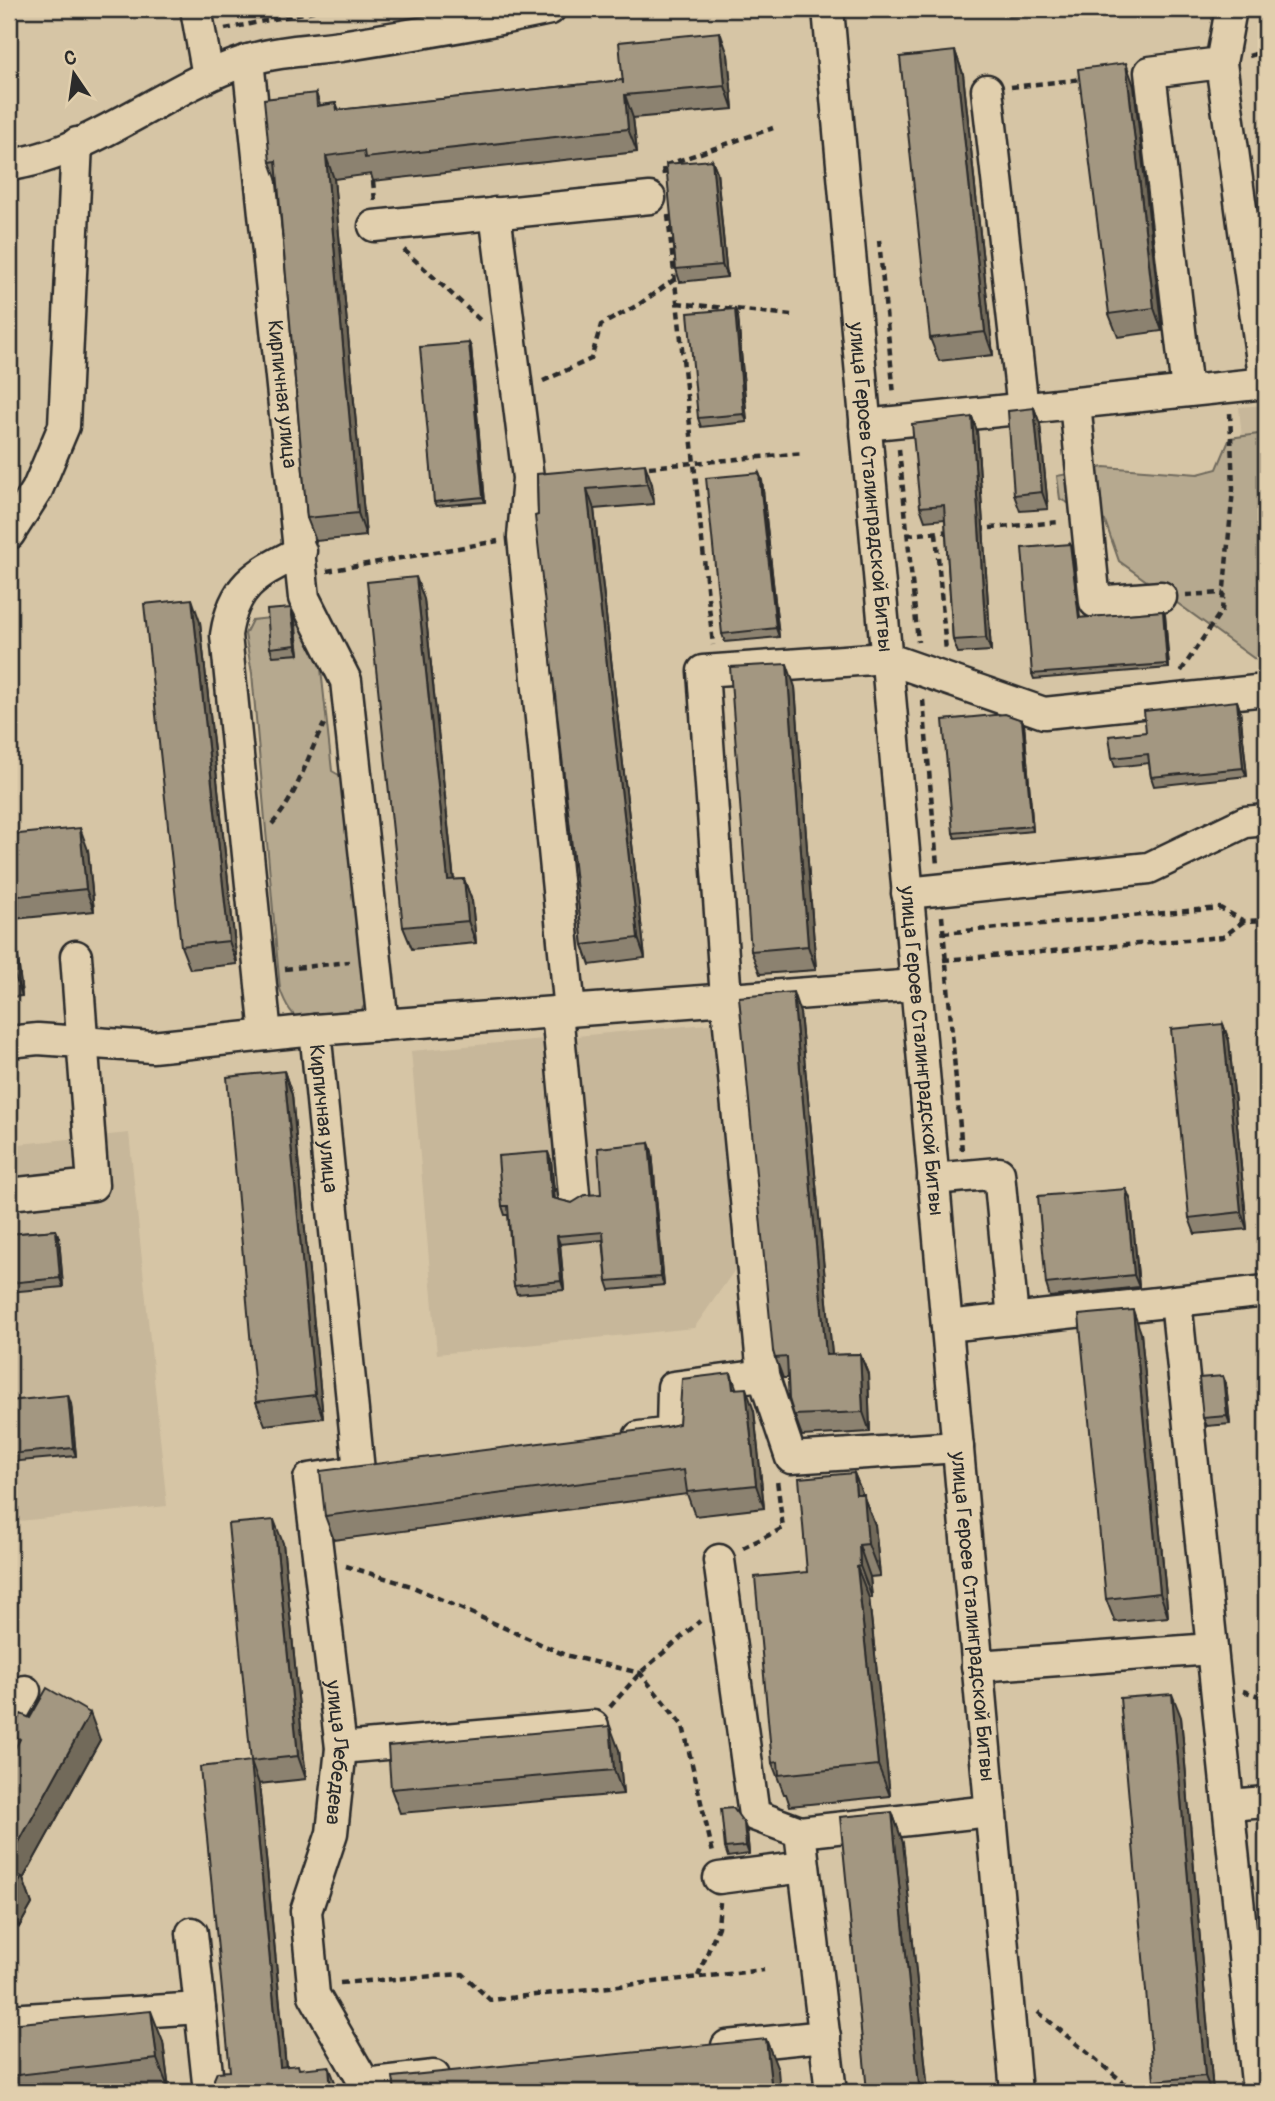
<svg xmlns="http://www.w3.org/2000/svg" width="1275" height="2101" font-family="Pangolin,sans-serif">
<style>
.built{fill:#c7b79a}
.green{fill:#b6a98f;stroke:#706a5d;stroke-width:2}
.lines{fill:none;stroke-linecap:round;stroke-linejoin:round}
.minor-casing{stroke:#2b2b2b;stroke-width:35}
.path{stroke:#2b2b2b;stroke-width:4.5;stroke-dasharray:7 5;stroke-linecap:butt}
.minor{stroke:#e1cfad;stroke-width:30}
.wall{fill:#8c826f;stroke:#2b2b2b;stroke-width:2}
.shaded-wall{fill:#726a5a;stroke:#2b2b2b;stroke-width:2}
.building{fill:#a39781;stroke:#2b2b2b;stroke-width:2}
.labels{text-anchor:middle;stroke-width:6;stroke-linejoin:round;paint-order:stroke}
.street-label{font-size:21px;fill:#2b2b2b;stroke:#e1cfad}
</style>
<rect width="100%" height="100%" fill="#d6c5a5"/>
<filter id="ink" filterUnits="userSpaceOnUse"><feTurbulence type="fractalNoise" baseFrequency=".0143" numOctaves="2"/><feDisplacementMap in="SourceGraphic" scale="14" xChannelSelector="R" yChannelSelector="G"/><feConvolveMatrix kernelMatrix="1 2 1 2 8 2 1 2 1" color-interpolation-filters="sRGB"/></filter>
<g filter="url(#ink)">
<!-- built -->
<g class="built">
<path d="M1266,405V681L1239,407Z"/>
<path d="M718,1023L741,1261L694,1328L437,1354L411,1051Z"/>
<path d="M129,1133L167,1506L9,1522V1145Z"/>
</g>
<!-- green -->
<g class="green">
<path d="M1266,433V667L1119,561L1105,521L1060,499L1057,476L1104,467L1198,474L1217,469L1230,438Z"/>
<path d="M296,616L319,650L332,771L351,782L373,993L357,1016C314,1021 296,1036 280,989L252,673L245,634L252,620L270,618L298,654Z"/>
</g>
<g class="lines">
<!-- minor casing -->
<g class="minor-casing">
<g id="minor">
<path d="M196,9L208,76"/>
<path id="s1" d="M828,9L1016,2092"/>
<path d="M1231,9L1221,63L1265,383"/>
<path id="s2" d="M248,60L304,598L346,681L383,1025"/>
<path d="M987,90L1023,409"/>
<path d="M9,165C89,155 168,86 246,61C276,51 310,50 341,46C411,35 481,24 550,9"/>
<path d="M495,213L528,478L523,537L570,1011"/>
<path d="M374,226L650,198"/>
<path d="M1187,391L1150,72L1221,63"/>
<path d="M1075,403L1095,602L1161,597"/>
<path d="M865,425L1266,383"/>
<path d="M9,534L37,490L64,426L77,143"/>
<path d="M907,893L1149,868L1245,822L1266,820"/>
<path d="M557,1012L574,1194"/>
<path id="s3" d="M315,1030L359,1471"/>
<path d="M266,1035L226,635C234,583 257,574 301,551"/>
<path d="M9,1042L38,1039L152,1047L315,1030L916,985"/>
<path d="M933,1179L999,1173L1013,1319"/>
<path d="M9,1194L93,1185L76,956"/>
<path d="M1176,1301L1258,2092"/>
<path d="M947,1326L1266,1291"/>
<path d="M763,1375L725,984L703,671L886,658L1044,713L1266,690"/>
<path d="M639,1437L672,1433L673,1387L763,1375L791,1458L958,1447"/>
<path id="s4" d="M360,1471L309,1479L341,1748L332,1833L306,1911L314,1995L365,2084L364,2092"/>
<path d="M719,1560L754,1815L800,1832L990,1811"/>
<path d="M977,1666L1212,1649"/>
<path d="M9,1719L25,1691"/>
<path d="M341,1748L593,1726"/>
<path d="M1229,1805L1266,1802"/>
<path d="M800,1832L831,2092"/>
<path d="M719,1878L804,1867"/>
<path d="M192,1933L209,2092"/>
<path d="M9,2020L200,2008"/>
<path d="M727,2046L825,2036"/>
<path d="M365,2084L434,2076"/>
</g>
</g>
<!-- path -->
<g class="path">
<path d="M225,29L323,9"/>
<path d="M1249,56L1266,51"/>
<path d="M1011,87L1083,79"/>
<path d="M664,175L663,166L773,128"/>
<path d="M373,181L375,201"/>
<path d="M668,215L713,645"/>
<path d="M879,240L894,395"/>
<path d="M404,250L480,320"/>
<path d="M677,303L791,315"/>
<path d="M543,381L591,359L601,325L638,305L675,279"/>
<path d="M899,449L918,642"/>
<path d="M649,467L804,453"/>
<path d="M978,529L1060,522"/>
<path d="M936,533L946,651"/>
<path d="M907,535L952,531"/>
<path d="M327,571L498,541"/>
<path d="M1186,595L1223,593"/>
<path d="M1181,671L1222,610L1233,489L1230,412"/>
<path d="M923,700L937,865"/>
<path d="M272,824C298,796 306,758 324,724"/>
<path d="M942,916L962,1151"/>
<path d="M943,933L1220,908L1244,921L1266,920"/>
<path d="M943,960L1223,937L1244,921"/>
<path d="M285,969L349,962"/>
<path d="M743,1548L783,1528L777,1480"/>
<path d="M346,1566L411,1586L565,1655L640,1673L683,1726L713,1853"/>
<path d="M1243,1691L1266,1698"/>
<path d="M610,1707L640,1673L700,1621"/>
<path d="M698,1976L718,1927L720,1902"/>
<path d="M340,1983L463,1974L490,2000L764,1970"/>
<path d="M1038,2012L1135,2092"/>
</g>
<!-- minor -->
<use href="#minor" class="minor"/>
</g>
<!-- wall -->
<g class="wall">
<path d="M1005,9H1079V10L1008,17Z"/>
<path d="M955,51L963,74L993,355L939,361L930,338Z"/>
<path d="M728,55L733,109L633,118L637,152L373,181L371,174L334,179L366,536L316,541L307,518L278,184L270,162L316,93L320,105L336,103L339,110L623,80Z"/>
<path d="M1134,86L1162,331L1118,337L1109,314Z"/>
<path d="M712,160L717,172L727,277L680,282L676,269Z"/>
<path d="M735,309L738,317L747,422L701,427L698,418Z"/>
<path d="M469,343L471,347L485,502L436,506L434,502Z"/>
<path d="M1034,408L1040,424L1048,509L1020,511L1014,495Z"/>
<path d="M972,417L977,431L991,651L958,653L953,640L945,519L925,521L920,507Z"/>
<path d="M759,473L762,481L779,637L725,642L722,634Z"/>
<path d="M537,474L652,484L654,504L594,509L645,958L590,965L583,945L538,515Z"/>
<path d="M1070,544L1072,548L1080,618L1163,611L1165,615L1169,668L1034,679L1032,674Z"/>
<path d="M424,599L454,880L464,879L472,901L476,943L412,949L403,927Z"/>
<path d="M294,616L299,654L273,656L270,648Z"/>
<path d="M200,622L237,964L190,969L181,946Z"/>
<path d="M795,687L816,970L760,974L751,951Z"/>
<path d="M1237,701L1240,710L1247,776L1154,786L1151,777L1149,763L1115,767L1112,758L1146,732Z"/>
<path d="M1022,720L1024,724L1033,831L955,838L953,833Z"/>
<path d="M9,835L88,850L94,911L14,919L22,996L9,997Z"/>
<path d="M800,1013L832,1355L860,1354L868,1374L870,1432L802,1436L789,1399L788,1378H783L773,1351Z"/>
<path d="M1223,1024L1229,1041L1247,1229L1195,1234L1189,1218Z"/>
<path d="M284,1071L292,1095L323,1418L265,1425L256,1402Z"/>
<path d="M649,1143L652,1152L664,1285L610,1290L607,1281L603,1240L560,1244L564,1290L517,1294L514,1286L508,1215H505L502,1206L551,1160L555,1199L572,1203L601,1194Z"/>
<path d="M1126,1189L1131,1201L1139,1287L1050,1297L1046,1284Z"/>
<path d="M56,1230L59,1238L63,1287L9,1292V1234Z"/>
<path d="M1141,1333L1168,1617L1115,1622L1106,1599Z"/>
<path d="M1226,1384L1230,1424L1207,1426L1203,1418Z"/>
<path d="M737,1389L754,1411L764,1508L695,1516L687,1494L334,1540L325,1516L679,1424Z"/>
<path d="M9,1401L71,1404L76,1456L9,1462Z"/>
<path d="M854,1473L875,1525L880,1576L870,1577L872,1598H869L890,1796L790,1806L786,1794H784L772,1763Z"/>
<path d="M283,1543L306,1779L259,1784L286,2066L300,2069L338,2090V2092H215L230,2071L251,1761Z"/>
<path d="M1181,1717L1213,2092H1158L1154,2081Z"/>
<path d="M30,1718L100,1740L23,1879L32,1904L19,1927L9,1921V1760L16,1748L10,1733Z"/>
<path d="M619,1750L623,1794L400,1813L391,1789Z"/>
<path d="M892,1812L903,1843L928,2092H868L867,2091Z"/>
<path d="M747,1831L749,1854L728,1857L725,1848Z"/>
<path d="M9,2024L163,2042L169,2090L150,2092H9Z"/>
</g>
<!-- shaded-wall -->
<g class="shaded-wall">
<path d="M720,32L728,55L733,109L725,86Z"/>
<path d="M955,51L963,74L993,355L985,332Z"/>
<path d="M1126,63L1134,86L1162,331L1154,308Z"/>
<path d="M625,95L633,118L637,152L628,129Z"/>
<path d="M326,156L334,179L366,536L358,513Z"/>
<path d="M712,160L717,172L727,277L722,265Z"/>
<path d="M735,309L738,317L747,422L744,414Z"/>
<path d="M469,343L471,347L485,502L483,497Z"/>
<path d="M1034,408L1040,424L1048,509L1042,492Z"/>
<path d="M972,417L977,431L991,651L986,638Z"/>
<path d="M645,464L652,484L654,504L647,484Z"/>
<path d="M759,473L762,481L779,637L776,628Z"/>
<path d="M587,489L594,509L645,958L638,938Z"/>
<path d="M1070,544L1072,548L1080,623L1079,618Z"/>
<path d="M416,577L424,599L456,902L448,880Z"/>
<path d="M192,599L200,622L237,964L229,941Z"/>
<path d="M291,608L294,616L299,654L296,645Z"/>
<path d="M1163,611L1165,615L1169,668L1167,664Z"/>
<path d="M787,664L795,687L816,970L808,946Z"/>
<path d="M1237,701L1240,710L1247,776L1243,768Z"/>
<path d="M1022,720L1024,724L1033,831L1032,826Z"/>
<path d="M80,828L88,850L94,911L86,889Z"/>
<path d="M464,879L472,901L476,943L468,921Z"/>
<path d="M9,905L14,919L22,996L14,974L9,924Z"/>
<path d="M793,992L800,1013L834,1376L826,1355Z"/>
<path d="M1223,1024L1229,1041L1247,1229L1241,1212Z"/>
<path d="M284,1071L292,1095L323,1418L315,1395Z"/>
<path d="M649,1143L652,1152L664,1285L661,1277Z"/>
<path d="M548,1152L551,1160L555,1207L552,1198Z"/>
<path d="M1126,1189L1131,1201L1139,1287L1134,1275Z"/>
<path d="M56,1230L59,1238L63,1287L60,1278Z"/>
<path d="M557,1236L560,1244L564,1290L561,1281Z"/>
<path d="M1133,1310L1141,1333L1168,1617L1160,1593Z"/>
<path d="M860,1354L868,1374L870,1432L863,1412Z"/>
<path d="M731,1373L739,1396L733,1389Z"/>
<path d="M1223,1376L1226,1384L1230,1424L1227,1416Z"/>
<path d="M746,1388L754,1411L764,1508L756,1485Z"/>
<path d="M68,1395L71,1404L76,1456L73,1448Z"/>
<path d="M854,1473L875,1525L880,1576L868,1544L856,1494Z"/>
<path d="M274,1520L283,1543L306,1779L298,1756Z"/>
<path d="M859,1545L870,1577L872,1598L860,1566Z"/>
<path d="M857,1567L869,1598L890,1796L878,1765Z"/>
<path d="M1172,1694L1181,1717L1213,2092H1211L1205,2076Z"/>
<path d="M90,1713L100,1740L23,1879L32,1904L19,1927L9,1900V1860Z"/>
<path d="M610,1726L619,1750L623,1794L614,1770Z"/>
<path d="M251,1761L259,1784L288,2090L280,2067Z"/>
<path d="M892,1812L903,1843L928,2092H921L919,2086Z"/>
<path d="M744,1823L747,1831L749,1854L746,1846Z"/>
<path d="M151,2011L163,2042L169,2090L157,2059Z"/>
<path d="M766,2039L778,2070L780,2092H772Z"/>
<path d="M329,2066L338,2090V2092H331Z"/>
</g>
<!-- building -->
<g class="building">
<path d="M720,32L725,86L625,95L628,129L365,158L364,151L326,156L358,513L307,518L276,161L270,162L264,99L316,93L317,106L336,103L337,110L623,80V84L619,42Z"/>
<path d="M955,51L985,332L930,338L900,57Z"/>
<path d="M1266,58V108L1260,59Z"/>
<path d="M1126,63L1154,308L1109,314L1078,69Z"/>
<path d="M712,160L722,265L676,269L666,164Z"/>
<path d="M735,309L744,414L698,418L688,313Z"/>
<path d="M469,343L483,497L434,502L420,347Z"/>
<path d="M1034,408L1042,492L1014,495L1008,411Z"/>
<path d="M972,417L986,638L953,640L944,505L920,507L912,424Z"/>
<path d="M645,464L647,484L587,489L638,938L583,945L535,516L538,515L537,474Z"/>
<path d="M759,473L776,628L722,634L706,478Z"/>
<path d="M1070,544L1079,618L1163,611L1167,664L1032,674L1022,548Z"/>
<path d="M416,577L448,880L464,879L468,921L403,927L367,582Z"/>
<path d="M192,599L229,941L181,946L144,604Z"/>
<path d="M291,608L296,645L270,648L267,610Z"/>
<path d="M787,664L808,946L751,951L730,667Z"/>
<path d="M1237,701L1243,768L1151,777L1148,754L1112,758L1109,736L1146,732L1144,711Z"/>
<path d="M1005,714L1022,720L1032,826L953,833L943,720Z"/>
<path d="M1266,824V865L1263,825Z"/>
<path d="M80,828L86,889L9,897V835Z"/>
<path d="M9,924L14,974H9Z"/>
<path d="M793,992L826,1355L860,1354L863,1412L794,1415L789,1399L787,1357L775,1358L773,1351L739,997Z"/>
<path d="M1223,1024L1241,1212L1189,1218L1171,1029Z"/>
<path d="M284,1071L315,1395L256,1402L227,1077Z"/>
<path d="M649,1143L661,1277L607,1281L603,1232L557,1236L561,1281L514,1286L508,1206H502L498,1156L548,1152L552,1198L572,1203L585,1195L601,1194L598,1148Z"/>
<path d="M1126,1189L1134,1275L1046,1284L1038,1196Z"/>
<path d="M56,1230L60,1278L9,1283V1234Z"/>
<path d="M1133,1310L1160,1593L1106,1599L1079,1315Z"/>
<path d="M731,1373L733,1389L746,1388L756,1485L687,1492L684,1470L325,1516L320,1471L666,1427L679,1424L682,1379Z"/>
<path d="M1223,1376L1227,1416L1203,1418L1199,1378Z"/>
<path d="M68,1395L73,1448L9,1454V1401Z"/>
<path d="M854,1473L856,1494H864L868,1544L859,1545L860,1566L857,1567L878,1765L779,1775L778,1762L772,1763L755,1577L807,1572L799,1478Z"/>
<path d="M274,1520L298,1756L251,1761L228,1524Z"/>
<path d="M47,1688L90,1713L9,1860V1760L20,1739L10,1733L21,1714L30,1718Z"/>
<path d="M1172,1694L1205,2076L1154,2081L1120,1698Z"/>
<path d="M610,1726L614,1770L391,1789L388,1746Z"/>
<path d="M251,1761L280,2067L298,2065L299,2069L329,2066L331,2092H215L214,2079L217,2072L230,2071L200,1767Z"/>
<path d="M733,1808L744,1823L746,1846L725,1848L721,1809Z"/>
<path d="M892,1812L919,2086L867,2091L840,1817Z"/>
<path d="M9,1870L22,1877L9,1900Z"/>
<path d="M151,2011L157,2059L9,2076V2024Z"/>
<path d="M766,2039L772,2092H395L393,2077Z"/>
</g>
</g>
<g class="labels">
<!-- street labels -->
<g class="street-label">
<text dy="7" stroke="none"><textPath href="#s2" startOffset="336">Кирпичная улица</textPath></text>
<text dy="7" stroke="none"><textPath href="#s1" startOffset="480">улица Героев Сталинградской Битвы</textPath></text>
<text dy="7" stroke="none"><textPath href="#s1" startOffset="1046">улица Героев Сталинградской Битвы</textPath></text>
<text dy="7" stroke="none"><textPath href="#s3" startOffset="89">Кирпичная улица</textPath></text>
<text dy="7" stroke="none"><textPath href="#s1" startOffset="1614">улица Героев Сталинградской Битвы</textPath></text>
<text dy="7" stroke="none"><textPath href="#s4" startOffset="327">улица Лебедева</textPath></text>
</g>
</g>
<!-- margin -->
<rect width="1275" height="2101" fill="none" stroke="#e1cfad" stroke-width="35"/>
<rect x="18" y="18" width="1240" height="2066" fill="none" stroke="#2b2b2b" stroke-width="2.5" filter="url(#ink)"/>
<!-- north arrow -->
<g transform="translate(74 74) rotate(347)" stroke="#e1cfad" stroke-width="5" paint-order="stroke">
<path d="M0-5L12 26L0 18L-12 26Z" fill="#2b2b2b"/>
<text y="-10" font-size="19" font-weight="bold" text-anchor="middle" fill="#2b2b2b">С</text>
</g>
</svg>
